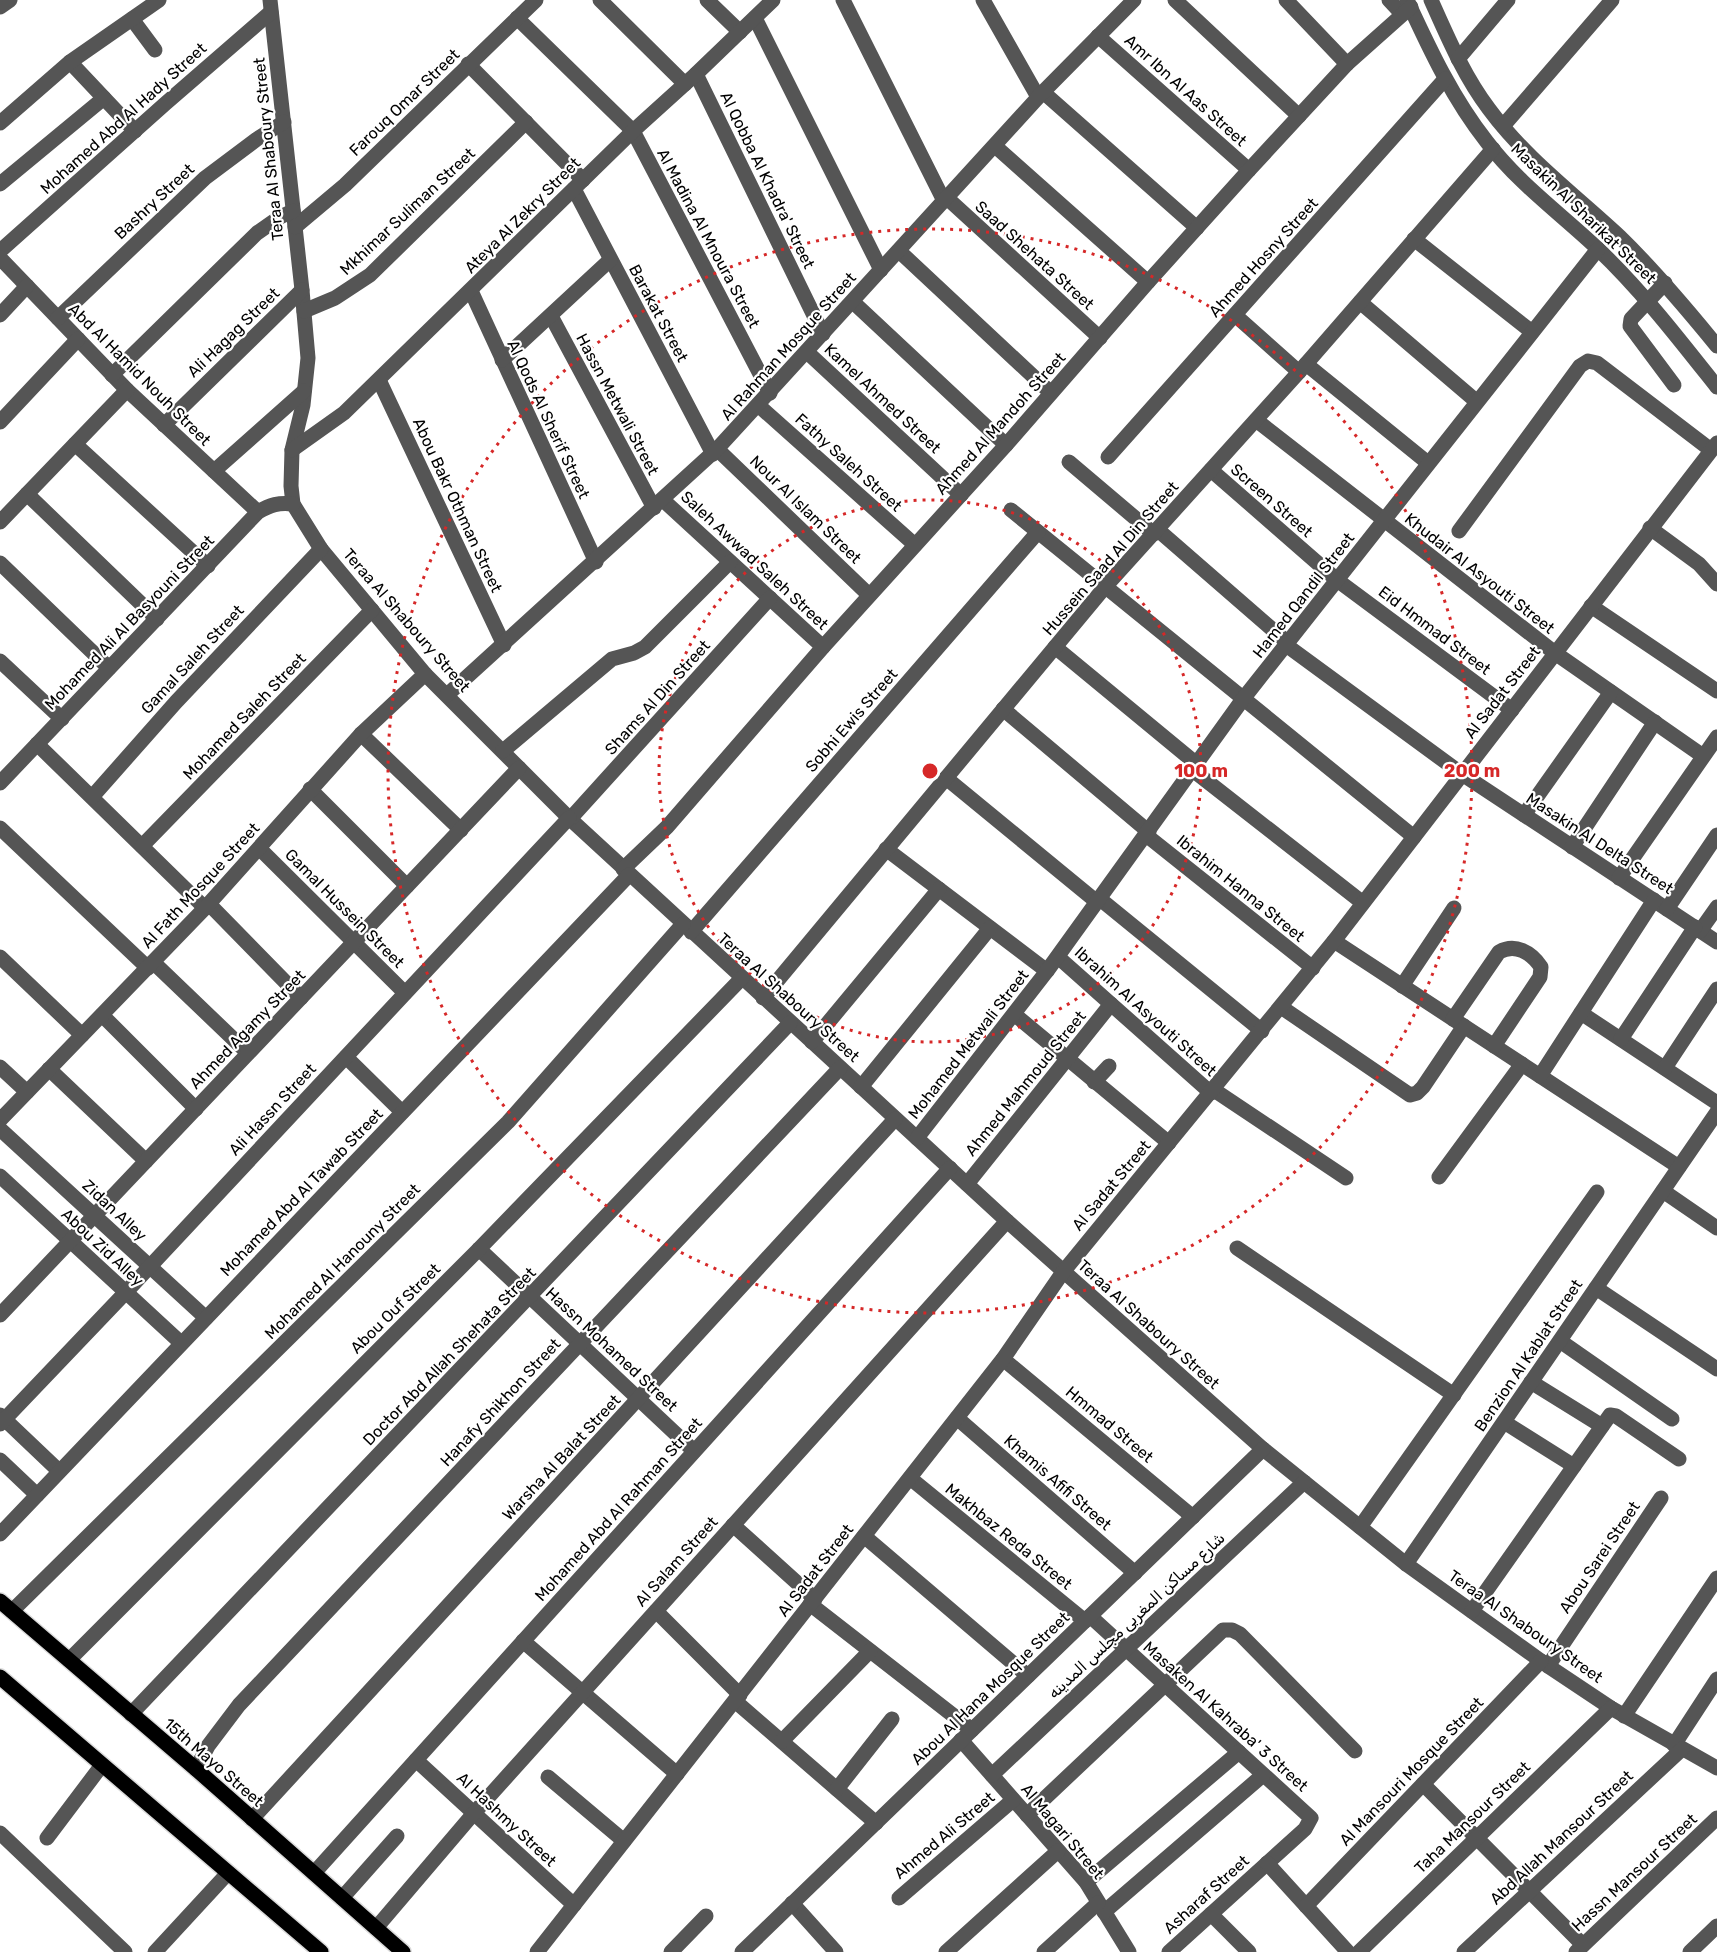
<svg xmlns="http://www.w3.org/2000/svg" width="1717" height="1952" font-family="Rubik,Cairo,sans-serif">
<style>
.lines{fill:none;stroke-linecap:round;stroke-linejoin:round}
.major-casing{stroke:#dbdbdb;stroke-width:18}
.minor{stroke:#555;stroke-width:15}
.major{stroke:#000;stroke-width:15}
.ring{fill:none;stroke:#d62828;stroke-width:3;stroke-dasharray:3 6}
.labels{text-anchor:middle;stroke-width:4.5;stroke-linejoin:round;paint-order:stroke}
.street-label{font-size:16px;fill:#000;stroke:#fff}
.centre{fill:#d62828;stroke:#fff;stroke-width:3}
.ring-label{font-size:18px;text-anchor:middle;font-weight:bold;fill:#d62828;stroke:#fff;stroke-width:4.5;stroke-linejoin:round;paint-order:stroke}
</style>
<rect width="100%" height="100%" fill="#fff"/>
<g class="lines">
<!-- major casing -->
<g class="major-casing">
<g id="major">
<path d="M0,1601L196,1769L403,1952"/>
<path d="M0,1677L321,1952"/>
</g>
</g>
<!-- minor -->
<g class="minor">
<path d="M270,0L302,290L308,358L303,405L292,450L291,486L293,504L321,549L425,674L569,818L1007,1221L1263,1449L1406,1564L1548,1666L1611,1708L1717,1768"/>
<path d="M600,0L685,84"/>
<path d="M707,0L740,32"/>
<path d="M843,0L944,201"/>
<path d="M983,0L1038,97"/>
<path d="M1175,0L1299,116"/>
<path d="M1286,0L1347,64"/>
<path d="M1389,0L1402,14"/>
<path d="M1407,0C1430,50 1453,99 1487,142C1518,183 1561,214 1598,249C1642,291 1679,339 1717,387"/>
<path d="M1431,0C1448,38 1464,76 1489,109C1525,158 1575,195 1620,237C1655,271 1686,308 1717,346"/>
<path d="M0,7L10,0"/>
<path d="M517,18L633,131L770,393"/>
<path d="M755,18L881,270"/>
<path d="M132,19L155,50"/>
<path d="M1098,36L1249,170"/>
<path d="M1458,59L1508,0"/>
<path d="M70,62L135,131"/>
<path d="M468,64L583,180"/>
<path d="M696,74L823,334"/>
<path d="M1043,92L1197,228"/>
<path d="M0,123L70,62L159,0"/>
<path d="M1503,126L1612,0"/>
<path d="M995,146L1148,282"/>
<path d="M0,184L104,98"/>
<path d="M574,189L713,454"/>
<path d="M947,198L1100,338"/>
<path d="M295,227L345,185L536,0"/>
<path d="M1414,239L1532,332"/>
<path d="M0,251L166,103L271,12"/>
<path d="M899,251L1051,393"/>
<path d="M0,258L127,390L258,512"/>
<path d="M1665,283L1631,319L1630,326L1674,385"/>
<path d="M471,291L596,562"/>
<path d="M853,302L1006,445"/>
<path d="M1360,302L1476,401"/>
<path d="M304,311L335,298L370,275L526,122"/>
<path d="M0,315L27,286"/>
<path d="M1235,315L1299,372"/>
<path d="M551,316L654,508"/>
<path d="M58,318L205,178L257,139L284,122"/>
<path d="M807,352L961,495"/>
<path d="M502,360L610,260"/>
<path d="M1306,364L1428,463"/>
<path d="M112,375L257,233L280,217L293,211"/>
<path d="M379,380L504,645"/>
<path d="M758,405L915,545"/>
<path d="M1256,420L1555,653L1703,756"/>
<path d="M0,422L78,339"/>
<path d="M164,425L302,290"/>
<path d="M75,444L208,566"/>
<path d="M717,449L869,595"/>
<path d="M292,450L344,413L633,131L696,74L773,0"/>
<path d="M1108,457L1445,79"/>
<path d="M1069,462L1154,534"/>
<path d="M1211,470L1337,580L1512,710"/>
<path d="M214,471L304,391"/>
<path d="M27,494L157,619"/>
<path d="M663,500L823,647"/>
<path d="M1011,510L1414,837"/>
<path d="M0,522L127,390"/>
<path d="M1650,528L1699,564L1717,584"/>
<path d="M1158,530L1288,643"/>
<path d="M1459,531L1580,366L1588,361L1597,363L1711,450"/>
<path d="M0,563L109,668"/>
<path d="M1591,606L1717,691"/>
<path d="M1286,645L1462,774L1717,942"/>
<path d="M1055,647L1198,765"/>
<path d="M0,661L62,719"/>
<path d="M447,695L717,449L1043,92L1134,0"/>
<path d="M1003,709L1149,832"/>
<path d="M361,734L461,830"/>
<path d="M37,744L205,908"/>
<path d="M503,751L612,659L634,653L645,647L730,562"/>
<path d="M1194,771L1363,903"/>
<path d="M946,778L1097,902"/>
<path d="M0,783L258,512C270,505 279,502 293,504"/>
<path d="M310,789L407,886"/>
<path d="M92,797L176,702L321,549"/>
<path d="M1524,815L1611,692"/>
<path d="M570,819L770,598"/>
<path d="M0,828L148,968"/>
<path d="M1146,835L1313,968"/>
<path d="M142,846L372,610"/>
<path d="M1572,847L1655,722"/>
<path d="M260,849L405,993"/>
<path d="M886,849L1047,971"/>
<path d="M623,869L667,827L823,647L1006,445L1148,282L1249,170L1347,64L1411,7"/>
<path d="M1619,878L1717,737"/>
<path d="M1100,899L1262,1031"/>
<path d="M209,904L301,998"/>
<path d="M1667,909L1717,835"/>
<path d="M1700,931L1717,907"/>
<path d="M691,932L1038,532"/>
<path d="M1334,941L1679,1167"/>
<path d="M0,957L82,1035"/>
<path d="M1058,957L1211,1093"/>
<path d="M153,962L248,1053"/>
<path d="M1402,986L1454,908"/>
<path d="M763,998L1105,587L1299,372L1493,149"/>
<path d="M1281,1007L1410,1095L1417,1093L1423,1087L1464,1026"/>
<path d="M1581,1013L1717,1103"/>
<path d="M1014,1014L1169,1143"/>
<path d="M102,1015L196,1109"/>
<path d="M1453,1019L1499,952C1515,943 1531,952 1541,967L1540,977L1494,1046"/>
<path d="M1621,1039L1695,927"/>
<path d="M812,1042L939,889"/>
<path d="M346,1057L402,1112"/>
<path d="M0,1067L27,1092"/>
<path d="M1665,1068L1717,989"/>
<path d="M49,1069L146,1161"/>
<path d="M1540,1076L1654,900"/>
<path d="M1094,1082L1109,1066"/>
<path d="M861,1087L990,928"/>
<path d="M1214,1090L1346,1178"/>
<path d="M0,1120L205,908L361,734L425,674"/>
<path d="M0,1129L206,1318"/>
<path d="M917,1138L1047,971L1243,699L1598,249"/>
<path d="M0,1176L181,1343"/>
<path d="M1439,1177L1522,1064"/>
<path d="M967,1184L1111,1004"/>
<path d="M1663,1191L1717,1228"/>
<path d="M1237,1248L1454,1395"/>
<path d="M479,1249L694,1451"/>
<path d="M1596,1288L1717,1369"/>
<path d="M0,1315L519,768"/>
<path d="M1560,1341L1672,1419"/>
<path d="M1003,1359L1193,1517"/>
<path d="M1531,1382L1602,1426"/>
<path d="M0,1415L59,1471"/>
<path d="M957,1418L1135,1573"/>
<path d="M1504,1422L1574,1466"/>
<path d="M0,1424L126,1292L569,818"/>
<path d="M0,1460L37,1495"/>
<path d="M910,1478L1085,1621"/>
<path d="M733,1525L815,1599"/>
<path d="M1360,1527L1597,1192"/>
<path d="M0,1534L629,875"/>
<path d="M864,1536L1028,1676"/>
<path d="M1406,1564L1717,1112"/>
<path d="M810,1604L972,1730"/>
<path d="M12,1611L508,1122L683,924"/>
<path d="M656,1611L740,1695"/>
<path d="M1472,1611L1610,1415L1616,1416L1679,1459"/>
<path d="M1090,1616L1311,1818L1305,1829L1169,1952"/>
<path d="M523,1641L677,1774"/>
<path d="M69,1660L479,1249L742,978"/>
<path d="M1548,1666L1661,1498"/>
<path d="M735,1701L876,1823"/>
<path d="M131,1714L790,1023"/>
<path d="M1624,1716L1717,1578"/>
<path d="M961,1740L1086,1882L1129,1952"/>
<path d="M782,1741L870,1651"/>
<path d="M1674,1745L1717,1679"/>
<path d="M416,1760L574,1905"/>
<path d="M196,1769L208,1746L239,1705L840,1068"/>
<path d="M992,1775L1304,1482"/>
<path d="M548,1777L624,1841"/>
<path d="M1423,1784L1583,1945"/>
<path d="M837,1789L892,1719"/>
<path d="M1027,1815L1223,1630H1232L1240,1634L1355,1751"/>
<path d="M252,1819L895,1119"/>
<path d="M0,1833L125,1952"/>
<path d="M47,1838L102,1765"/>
<path d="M1267,1863L1348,1952"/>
<path d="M314,1873L950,1168"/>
<path d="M1086,1882L1239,1752"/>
<path d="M342,1898L397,1836"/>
<path d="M899,1898L1013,1800"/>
<path d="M792,1903L836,1952"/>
<path d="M1306,1906L1541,1661"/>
<path d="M1104,1912L1263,1775"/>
<path d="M1211,1914L1249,1952"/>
<path d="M376,1928L474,1813L1007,1221"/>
<path d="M155,1952L228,1873"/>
<path d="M537,1952L1003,1359L1063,1272L1334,941L1717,443"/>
<path d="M671,1952L706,1916"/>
<path d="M742,1952L1263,1449"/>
<path d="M946,1952L1058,1851"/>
<path d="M1044,1952L1098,1903"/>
<path d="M1359,1952L1611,1708"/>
<path d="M1464,1952L1682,1749"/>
<path d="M1576,1952L1717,1818"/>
<path d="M1690,1952L1717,1926"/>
</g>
<!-- major -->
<use href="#major" class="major"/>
</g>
<!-- distance rings -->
<g class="ring">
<circle cx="930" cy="771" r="271"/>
<circle cx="930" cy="771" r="542"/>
</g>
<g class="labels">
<!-- street labels -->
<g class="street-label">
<text transform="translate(1186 90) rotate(42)" y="6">Amr Ibn Al Aas Street</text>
<text transform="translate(404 102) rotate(-44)" y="6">Farouq Omar Street</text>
<text transform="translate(123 118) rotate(-42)" y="6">Mohamed Abd Al Hady Street</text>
<text transform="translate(268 149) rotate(-96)" y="6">Teraa Al Shaboury Street</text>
<text transform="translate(768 180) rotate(64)" y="6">Al Qobba Al Khadra' Street</text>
<text transform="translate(154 201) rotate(-43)" y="6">Bashry Street</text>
<text transform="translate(407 211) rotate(-43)" y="6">Mkhimar Suliman Street</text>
<text transform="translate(1584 213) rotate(44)" y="6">Masakin Al Sharikat Street</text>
<text transform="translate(522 215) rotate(-45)" y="6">Ateya Al Zekry Street</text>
<text transform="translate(709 238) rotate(62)" y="6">Al Madina Al Mnoura Street</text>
<text transform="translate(1035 255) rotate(42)" y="6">Saad Shehata Street</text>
<text transform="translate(1263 257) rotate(-48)" y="6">Ahmed Hosny Street</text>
<text transform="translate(659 313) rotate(62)" y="6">Barakat Street</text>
<text transform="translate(233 332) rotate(-44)" y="6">Ali Hagag Street</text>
<text transform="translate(788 346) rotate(-48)" y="6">Al Rahman Mosque Street</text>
<text transform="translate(140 374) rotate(45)" y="6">Abd Al Hamid Nouh Street</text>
<text transform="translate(883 398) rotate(43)" y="6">Kamel Ahmed Street</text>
<text transform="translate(618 404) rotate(62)" y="6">Hassn Metwali Street</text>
<text transform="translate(549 419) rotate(65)" y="6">Al Qods Al Sherif Street</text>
<text transform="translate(1000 423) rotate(-48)" y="6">Ahmed Al Mandoh Street</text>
<text transform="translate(849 462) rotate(42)" y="6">Fathy Saleh Street</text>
<text transform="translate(1272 500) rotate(41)" y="6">Screen Street</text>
<text transform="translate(458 505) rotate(65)" y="6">Abou Bakr Othman Street</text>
<text transform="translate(806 509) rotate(44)" y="6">Nour Al Islam Street</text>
<text transform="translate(1110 558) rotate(-49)" y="6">Hussein Saad Al Din Street</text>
<text transform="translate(755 560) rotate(43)" y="6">Saleh Awwad Saleh Street</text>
<text transform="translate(1480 573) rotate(38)" y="6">Khudair Al Asyouti Street</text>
<text transform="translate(1303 595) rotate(-52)" y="6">Hamed Qandil Street</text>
<text transform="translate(407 620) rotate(49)" y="6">Teraa Al Shaboury Street</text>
<text transform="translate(129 622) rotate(-46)" y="6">Mohamed Ali Al Basyouni Street</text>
<text transform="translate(1435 630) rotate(37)" y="6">Eid Hmmad Street</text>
<text transform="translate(192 659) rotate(-47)" y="6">Gamal Saleh Street</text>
<text transform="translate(1502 692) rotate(-52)" y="6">Al Sadat Street</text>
<text transform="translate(657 697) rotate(-48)" y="6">Shams Al Din Street</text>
<text transform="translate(244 716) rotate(-46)" y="6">Mohamed Saleh Street</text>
<text transform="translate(851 720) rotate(-49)" y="6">Sobhi Ewis Street</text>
<text transform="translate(1600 843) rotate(33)" y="6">Masakin Al Delta Street</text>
<text transform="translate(200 885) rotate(-47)" y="6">Al Fath Mosque Street</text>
<text transform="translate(1241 888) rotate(39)" y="6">Ibrahim Hanna Street</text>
<text transform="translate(345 908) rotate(45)" y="6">Gamal Hussein Street</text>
<text transform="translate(789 997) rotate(42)" y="6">Teraa Al Shaboury Street</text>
<text transform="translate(1146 1011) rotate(42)" y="6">Ibrahim Al Asyouti Street</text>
<text transform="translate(247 1029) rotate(-46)" y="6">Ahmed Agamy Street</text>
<text transform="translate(968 1044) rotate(-52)" y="6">Mohamed Metwali Street</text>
<text transform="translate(1025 1083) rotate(-51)" y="6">Ahmed Mahmoud Street</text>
<text transform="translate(272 1109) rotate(-47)" y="6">Ali Hassn Street</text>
<text transform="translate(1111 1185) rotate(-50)" y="6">Al Sadat Street</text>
<text transform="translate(301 1192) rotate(-46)" y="6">Mohamed Abd Al Tawab Street</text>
<text transform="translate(115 1210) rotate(43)" y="6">Zidan Alley</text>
<text transform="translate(103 1247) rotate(43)" y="6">Abou Zid Alley</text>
<text transform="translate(342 1261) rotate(-45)" y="6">Mohamed Al Hanouny Street</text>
<text transform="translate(395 1308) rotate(-45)" y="6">Abou Ouf Street</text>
<text transform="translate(1149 1324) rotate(42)" y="6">Teraa Al Shaboury Street</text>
<text transform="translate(612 1349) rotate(43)" y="6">Hassn Mohamed Street</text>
<text transform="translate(1528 1355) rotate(-56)" y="6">Benzion Al Kablat Street</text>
<text transform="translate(449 1356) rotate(-46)" y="6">Doctor Abd Allah Shehata Street</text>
<text transform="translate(500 1402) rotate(-47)" y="6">Hanafy Shikhon Street</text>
<text transform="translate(1110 1424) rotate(40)" y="6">Hmmad Street</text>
<text transform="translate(561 1457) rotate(-47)" y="6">Warsha Al Balat Street</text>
<text transform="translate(1058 1482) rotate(41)" y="6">Khamis Afifi Street</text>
<text transform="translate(618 1509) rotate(-48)" y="6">Mohamed Abd Al Rahman Street</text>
<text transform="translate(1009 1536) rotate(39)" y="6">Makhbaz Reda Street</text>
<text transform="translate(1599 1557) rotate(-56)" y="6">Abou Sarei Street</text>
<text transform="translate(676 1561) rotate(-48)" y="6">Al Salam Street</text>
<text transform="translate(815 1570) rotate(-52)" y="6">Al Sadat Street</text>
<text transform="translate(1136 1615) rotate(-43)" y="6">شارع مساكن المغربى مجلس المدينه</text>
<text transform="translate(1526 1626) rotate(35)" y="6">Teraa Al Shaboury Street</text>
<text transform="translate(990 1688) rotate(-44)" y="6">Abou Al Hana Mosque Street</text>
<text transform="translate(1226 1716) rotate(42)" y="6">Masaken Al Kahraba' 3 Street</text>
<text transform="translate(214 1762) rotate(41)" y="6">15th Mayo Street</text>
<text transform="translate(1411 1771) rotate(-46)" y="6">Al Mansouri Mosque Street</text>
<text transform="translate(1472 1817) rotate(-44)" y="6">Taha Mansour Street</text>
<text transform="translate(507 1819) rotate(43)" y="6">Al Hashmy Street</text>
<text transform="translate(1063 1831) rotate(50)" y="6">Al Magari Street</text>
<text transform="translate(944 1835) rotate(-40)" y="6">Ahmed Ali Street</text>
<text transform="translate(1561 1837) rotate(-43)" y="6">Abd Allah Mansour Street</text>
<text transform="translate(1634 1872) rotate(-43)" y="6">Hassn Mansour Street</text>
<text transform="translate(1206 1894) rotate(-42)" y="6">Asharaf Street</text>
</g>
</g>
<circle cx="930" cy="771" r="9" class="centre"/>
<g class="ring-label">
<text x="1201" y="777">100 m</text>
<text x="1472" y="777">200 m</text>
</g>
</svg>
